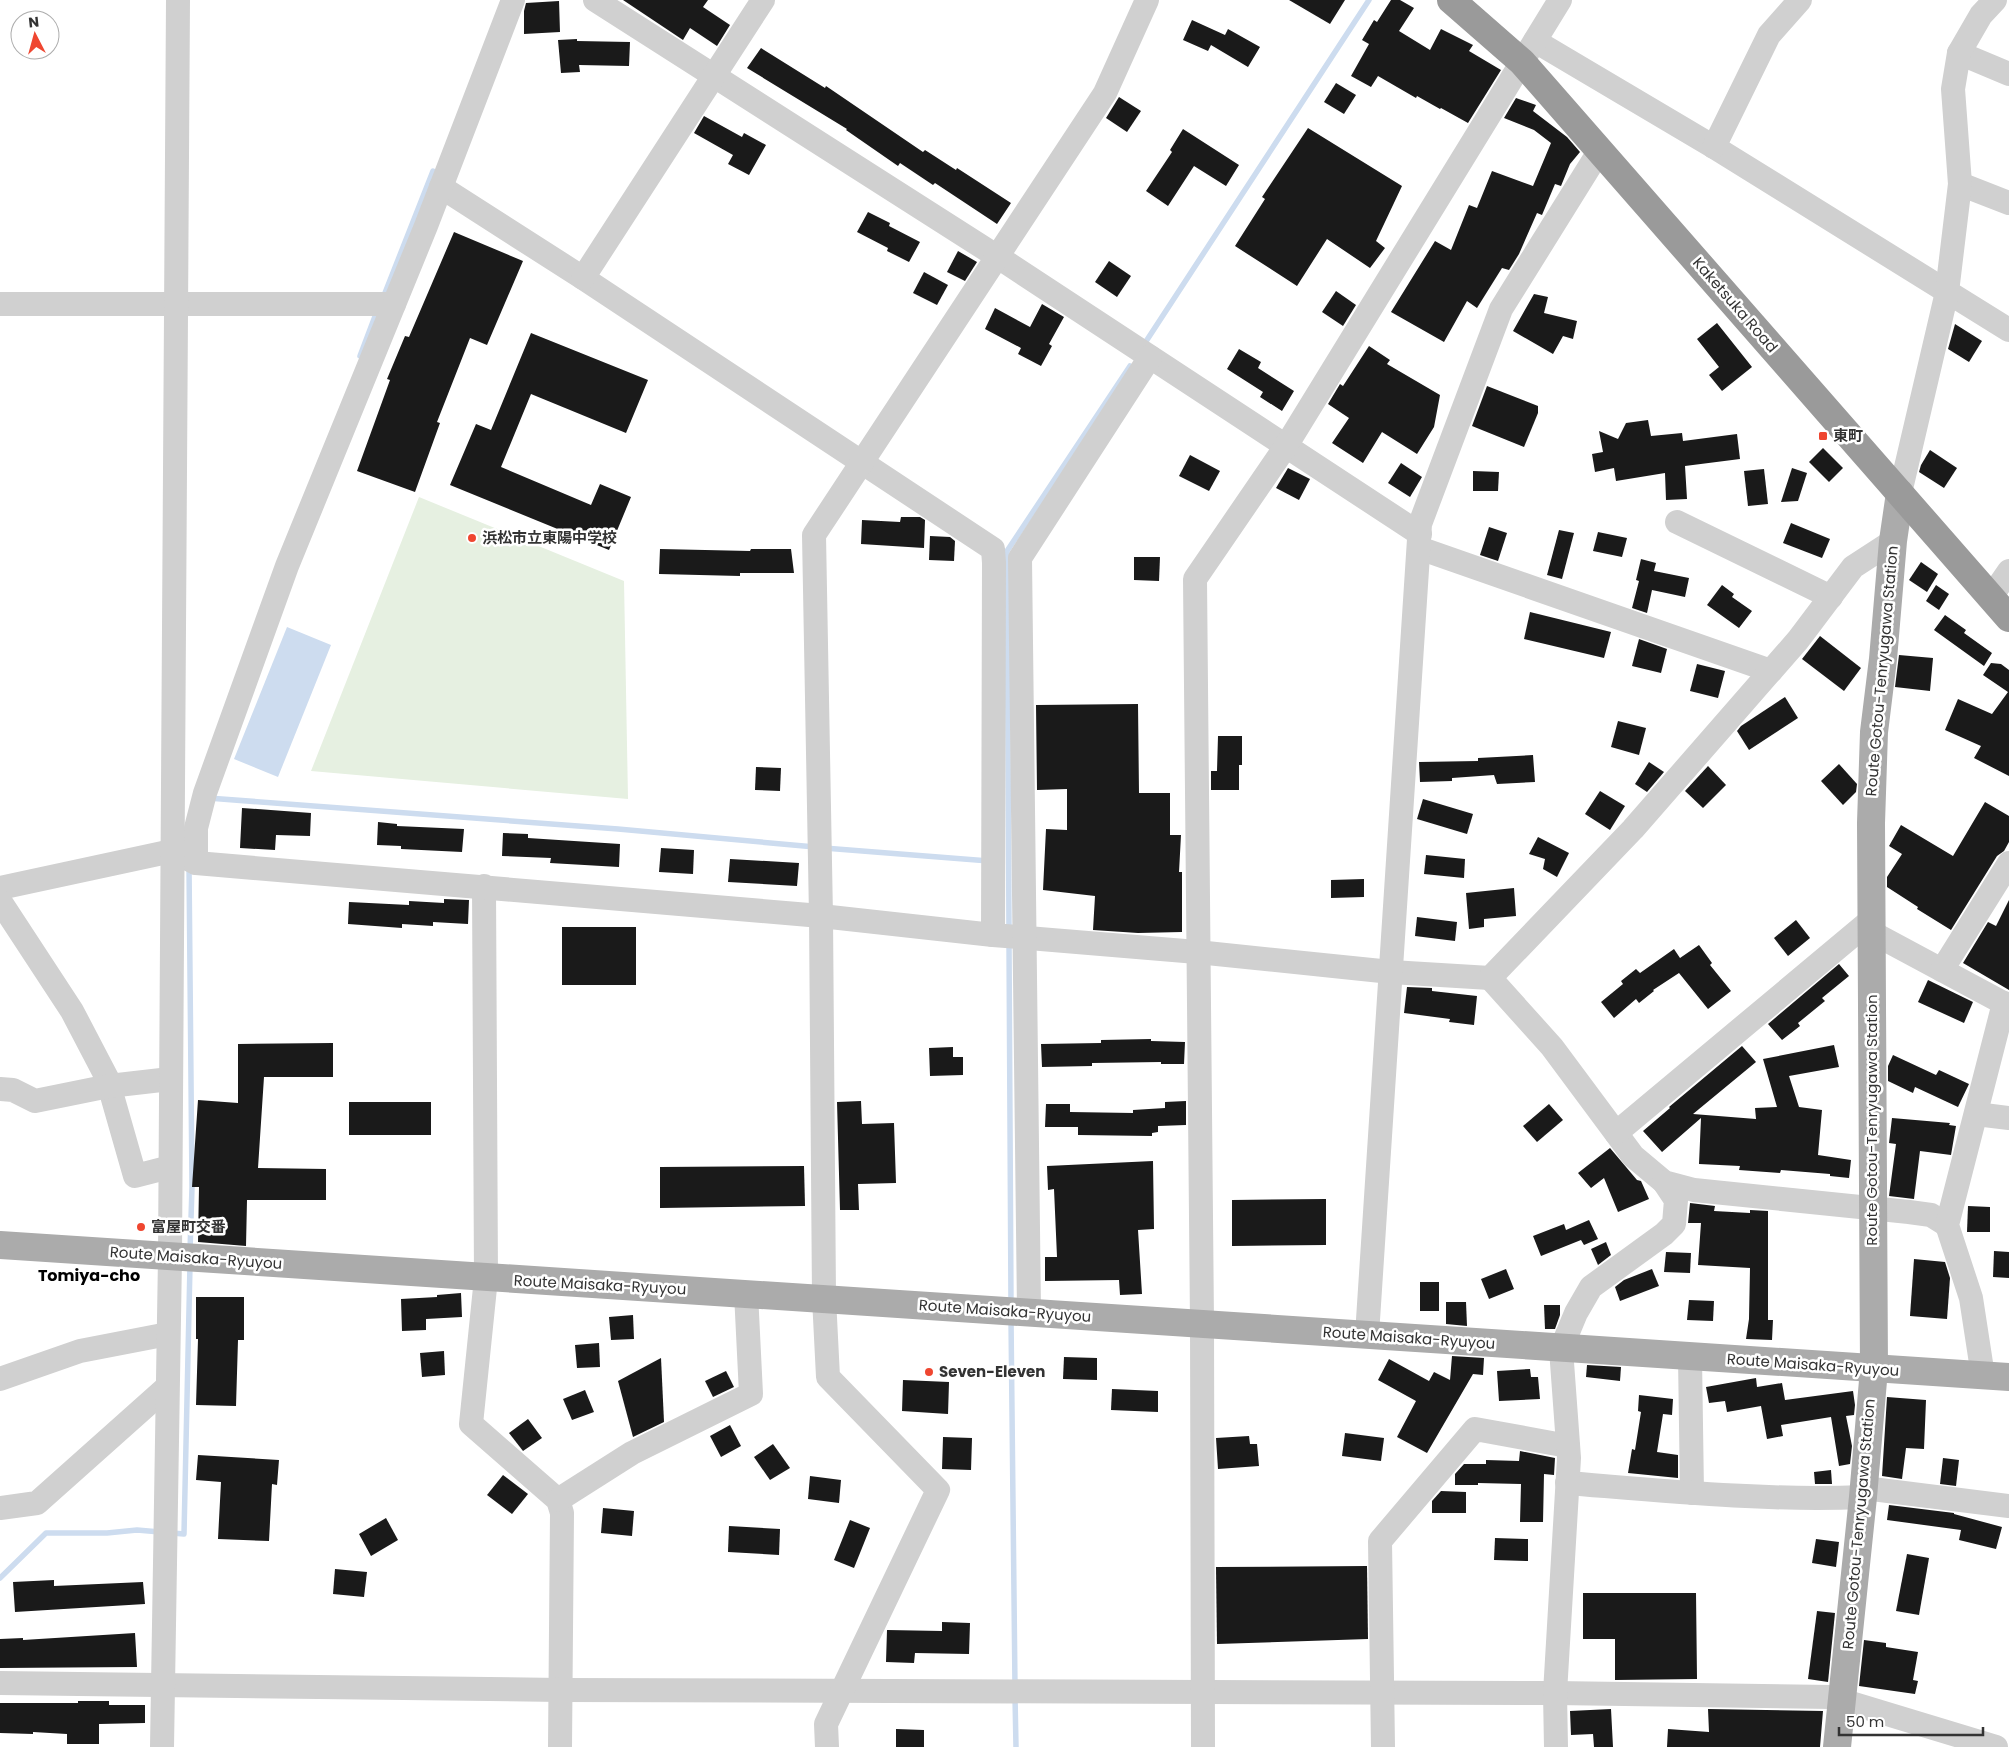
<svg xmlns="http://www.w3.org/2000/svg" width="2009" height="1747" font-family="Poppins,'Noto Sans JP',sans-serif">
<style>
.green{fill:#e6f0e1}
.water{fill:#cddcef}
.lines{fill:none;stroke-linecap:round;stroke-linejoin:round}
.stream{stroke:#cddcef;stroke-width:5.5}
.building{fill:#1a1a1a}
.minor{stroke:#d0d0d0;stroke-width:24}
.major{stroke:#ababab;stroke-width:28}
.highway{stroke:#9a9a9a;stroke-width:28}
.poi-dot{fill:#ef4630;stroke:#fff;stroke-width:2}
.labels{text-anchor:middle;stroke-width:5;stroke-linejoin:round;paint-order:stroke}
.street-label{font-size:15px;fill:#333;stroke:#fff}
.poi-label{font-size:15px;font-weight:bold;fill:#333;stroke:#fff;text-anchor:start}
.neighbourhood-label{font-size:16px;font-weight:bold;fill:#000;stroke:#fff}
</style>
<rect width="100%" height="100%" fill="#fff"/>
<!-- green -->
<path class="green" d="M419,497L624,581L628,799L311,771Z"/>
<!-- water -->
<path class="water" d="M287,627L331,645L278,777L234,759Z"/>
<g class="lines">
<!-- stream -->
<g class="stream">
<path d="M383,298L433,171L441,176"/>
<path d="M1143,346L1369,0"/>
<path d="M360,356L377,311"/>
<path d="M208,798L618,829L815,847"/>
<path d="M824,848L989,861"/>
<path d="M189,865L192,1187L190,1251"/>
<path d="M1009,932L1007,551L1130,366"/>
<path d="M1009,941L1011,1305"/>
<path d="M1011,1319L1015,1687"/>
<path d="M172,1533L184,1534L190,1265"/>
<path d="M0,1578L46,1533H107L137,1530L160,1532"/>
<path d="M1015,1696L1016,1747"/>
</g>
</g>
<!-- building -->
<g class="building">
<path d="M623,0H708L703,7L730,25L717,46L690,28L683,40Z"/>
<path d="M1289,0H1345L1330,24Z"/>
<path d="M1391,0H1400L1414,8L1399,31L1430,50L1441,29L1473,45L1469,51L1501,70L1468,123L1441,108L1440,109L1417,96L1416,98L1378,76L1371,87L1351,76L1369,44L1362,40L1374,20L1377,22Z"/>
<path d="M559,1L560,32L524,34V11L526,3Z"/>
<path d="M1192,20L1225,35L1228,29L1260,47L1248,67L1211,45L1208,51L1183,40Z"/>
<path d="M577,39V41L630,42L629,66L579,65L580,72L561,73L558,40Z"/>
<path d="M761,48L825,88L826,86L923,152L925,150L956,170L957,168L1011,203L997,224L935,183L933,185L900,163L898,166L846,130L847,129L747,68Z"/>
<path d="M1336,83L1356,95L1344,114L1324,102Z"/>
<path d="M1119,97L1141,111L1127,132L1106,118Z"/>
<path d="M1516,98L1536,105L1533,111L1567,137L1580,152L1570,164L1561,186L1555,184L1542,215L1537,213L1519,254L1509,270L1502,268L1477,308L1467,301L1444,342L1391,312L1435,241L1451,250L1469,205L1477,208L1492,171L1533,186L1551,143L1534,130L1504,118Z"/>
<path d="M704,116L742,137L744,133L766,145L749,175L728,164L733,155L694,133Z"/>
<path d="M1308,128L1402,186L1376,241L1385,248L1370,268L1327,239L1297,286L1235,246L1265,199L1262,197Z"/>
<path d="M1183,129L1239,165L1226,186L1194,166L1168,206L1146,191L1172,152L1170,150Z"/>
<path d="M868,212L890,223L889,226L920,242L909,262L887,251L888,248L857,232Z"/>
<path d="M454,232L523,261L487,345L470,338L437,422L440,423L415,492L357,471L390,380L387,379L405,336L409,337Z"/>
<path d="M958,251L977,262L965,281L947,272Z"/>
<path d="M1109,261L1131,276L1117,297L1095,282Z"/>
<path d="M924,272L948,285L937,305L913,293Z"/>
<path d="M1336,291L1356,305L1343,326L1322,312Z"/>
<path d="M1534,294L1548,297L1544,313L1577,321L1573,339L1563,336L1553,354L1513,331Z"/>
<path d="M1042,304L1064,317L1049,344L1052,346L1041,366L1018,354L1021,348L985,329L995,308L1030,327Z"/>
<path d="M1717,323L1752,367L1722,391L1709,375L1719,367L1697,339Z"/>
<path d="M1955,324L1982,341L1969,362L1948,349Z"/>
<path d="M531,333L648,380L626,433L531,394L501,467L591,505L600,484L631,497L609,550L450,485L476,424L491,430Z"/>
<path d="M1369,346L1390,360L1387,364L1440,395L1434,427L1417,454L1382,432L1363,463L1332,443L1349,418L1328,404L1340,384L1343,386Z"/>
<path d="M1239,349L1261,362L1258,368L1294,391L1282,411L1260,397L1263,392L1227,369Z"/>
<path d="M1487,386L1538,406V413L1524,447L1472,426Z"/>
<path d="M1648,420L1651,436L1682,433L1683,441L1737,434L1740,459L1685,466L1687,499L1666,500L1665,473L1616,481L1614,468L1595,472L1592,454L1603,452L1599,431L1618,439L1626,423Z"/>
<path d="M1823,448L1843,468L1829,482L1809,462Z"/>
<path d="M1930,450L1957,468L1944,488L1919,472L1921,465Z"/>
<path d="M1190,455L1220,471L1209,491L1179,476Z"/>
<path d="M1401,463L1422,477L1410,497L1388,483Z"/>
<path d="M1288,468L1310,479L1299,500L1276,488Z"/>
<path d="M1792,468L1807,473L1798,501L1781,502Z"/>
<path d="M1764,469L1768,504L1748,506L1744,471Z"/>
<path d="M1473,471L1499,472L1498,491H1473Z"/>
<path d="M901,517H920L925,520L924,548L861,544L862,520L900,522Z"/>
<path d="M1791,523L1830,539L1822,558L1783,543Z"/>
<path d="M1489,527L1507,533L1498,561L1480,555Z"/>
<path d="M1559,530L1574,533L1562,579L1547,575Z"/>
<path d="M1598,532L1627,538L1622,557L1593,551Z"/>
<path d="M930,536L950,537L955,541L954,561L929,560Z"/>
<path d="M660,549L750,551L751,549H791L794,573H740V576L659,574Z"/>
<path d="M1134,557H1160L1159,581L1134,580Z"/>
<path d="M1641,559L1656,563L1654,571L1689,578L1685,597L1652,590L1647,613L1632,608L1639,581L1636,580Z"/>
<path d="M1921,562L1938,574L1927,592L1909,580Z"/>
<path d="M1722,585L1734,594L1732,597L1752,611L1739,628L1707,605Z"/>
<path d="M1936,585L1949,594L1939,610L1926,601Z"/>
<path d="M1530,612L1611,632L1604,658L1524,639Z"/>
<path d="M1945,615L1966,630L1964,633L1992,653L1984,666L1934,630Z"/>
<path d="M1820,636L1861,668L1844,691L1802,659Z"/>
<path d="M1639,639L1667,649L1661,673L1632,666Z"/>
<path d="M1899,655L1933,658L1930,691L1895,687Z"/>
<path d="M1991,663L2001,664L2009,670V776L1974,758L1981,746L1945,730L1958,699L1992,714L2008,692L1983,675Z"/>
<path d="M1697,664L1725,671L1718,698L1690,691Z"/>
<path d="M1785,697L1798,718L1749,750L1737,731L1741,726Z"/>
<path d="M1138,704L1139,793H1170V835H1181L1179,872H1182V932L1138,933L1093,930L1095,896L1043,890L1046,829L1067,830V789L1037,790L1036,705Z"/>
<path d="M1618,721L1646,728L1639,755L1611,747Z"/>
<path d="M1218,736H1242V765H1239V790H1211V771H1217Z"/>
<path d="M1533,755L1535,782L1497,784L1494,775L1452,778V781L1420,782L1419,762L1478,761V758Z"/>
<path d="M1649,762L1664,772L1647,792L1635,784Z"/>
<path d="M1839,764L1857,784L1856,792L1843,805L1821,781Z"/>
<path d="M1708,766L1726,785L1703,808L1685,791Z"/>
<path d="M756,767L781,768L780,791L755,790Z"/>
<path d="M1600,791L1625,806L1610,830L1585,814Z"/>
<path d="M1423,799L1473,814L1467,834L1417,819Z"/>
<path d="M1985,802L2009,816V842L2004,851L1997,856L1951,930L1917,909L1918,907L1887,887V877L1902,854L1889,846L1901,825L1953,856Z"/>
<path d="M242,808L311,813L310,836L276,835L275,850L240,848Z"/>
<path d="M378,822L397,824V826L464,829L462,852L401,849V846L377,845Z"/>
<path d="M503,833L528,834V838L620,844L619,867L550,863L551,858L502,856Z"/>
<path d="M1538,837L1569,853L1557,877L1543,869L1545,859L1529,854Z"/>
<path d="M661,848L694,850L693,874L659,872Z"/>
<path d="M1426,855L1465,859L1464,878L1424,874Z"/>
<path d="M730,859L799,863L797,886L728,882Z"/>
<path d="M1364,879V897L1331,898V880Z"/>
<path d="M1514,888L1516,916L1484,919V927L1469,929L1466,893Z"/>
<path d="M444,899L469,900L468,924L433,922V926L402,924V928L348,924L349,902L409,905V901L444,903Z"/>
<path d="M2009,900V990L1963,963L1988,922L1996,926Z"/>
<path d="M1417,917L1457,922L1455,941L1415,936Z"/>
<path d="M1796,920L1810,938L1788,956L1774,938Z"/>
<rect x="562" y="927" width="74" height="58"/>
<path d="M1699,945L1712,963L1710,965L1731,991L1708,1009L1679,973L1653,990L1654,991L1639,1003L1636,999L1614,1018L1601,1002L1623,984L1621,981L1636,969L1640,973L1674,949L1680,958Z"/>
<path d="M1839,964L1849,976L1822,998L1825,1001L1798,1023L1800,1026L1782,1040L1768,1024Z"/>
<path d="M1928,980L1973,1002L1964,1023L1918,1002Z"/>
<path d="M1407,987L1432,988V991L1477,996L1474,1025L1449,1022L1450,1019L1404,1013Z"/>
<path d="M1151,1039V1041L1185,1042L1184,1064H1161V1062L1092,1063V1066L1042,1067L1041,1044L1101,1043V1040Z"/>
<path d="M333,1043V1077H264L258,1168L326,1169V1200H247L246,1246L198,1242L199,1187H192L198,1100L238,1103V1044Z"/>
<path d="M1834,1045L1839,1067L1789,1076L1799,1107L1822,1110L1818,1155L1851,1160L1849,1178L1830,1176V1174L1781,1170L1780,1173L1739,1170L1740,1166L1699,1164L1701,1118L1662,1152L1643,1131L1670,1108L1669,1107L1742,1046L1756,1062L1693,1114L1756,1119L1755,1108L1777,1107L1763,1059Z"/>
<path d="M953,1047V1057H963V1075L930,1076L929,1048Z"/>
<path d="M1893,1055L1936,1075L1939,1070L1969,1084L1958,1107L1915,1087L1913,1093L1888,1081V1066Z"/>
<path d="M861,1101L862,1124L894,1123L896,1183L858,1184L859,1210H840L837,1102Z"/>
<path d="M1186,1101V1125L1158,1126V1132L1152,1133V1136L1078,1135V1127H1045L1046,1104H1070V1112L1133,1113V1110L1165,1108V1102Z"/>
<rect x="349" y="1102" width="82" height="33"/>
<path d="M1549,1104L1563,1120L1537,1142L1523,1126Z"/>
<path d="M1892,1118L1950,1123L1949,1125L1956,1126L1951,1155L1920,1151L1914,1199L1889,1196L1896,1144L1889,1143Z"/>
<path d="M1610,1148L1637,1180L1641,1181L1649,1199L1618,1212L1604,1178L1591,1188L1578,1173Z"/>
<path d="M1153,1161L1154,1229L1138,1230L1142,1294L1120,1295L1119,1280L1045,1281V1257H1057L1054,1189L1048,1190L1047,1166Z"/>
<path d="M804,1166L805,1206L660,1208V1167Z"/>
<path d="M1326,1199V1245L1232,1246V1200Z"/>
<path d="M1690,1203L1715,1206L1714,1211L1750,1213V1210L1768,1211V1320H1773L1772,1340L1746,1339L1749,1319L1750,1268L1698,1265L1701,1223H1688Z"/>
<path d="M1968,1206L1990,1207V1232H1967Z"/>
<path d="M1589,1220L1598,1239L1584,1245L1581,1240L1541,1256L1533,1236L1564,1224L1566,1230Z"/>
<path d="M1606,1242L1611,1255L1598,1265L1591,1249Z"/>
<path d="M1994,1251L2009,1252V1278L1993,1277Z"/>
<path d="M1666,1252L1691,1253L1690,1273L1664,1272Z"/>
<path d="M1914,1259L1945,1262L1950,1278L1947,1319L1910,1316Z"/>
<path d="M1506,1269L1514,1289L1489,1299L1481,1279Z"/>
<path d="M1652,1269L1659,1286L1620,1301L1615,1287L1624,1280Z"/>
<rect x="1420" y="1282" width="19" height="29"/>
<path d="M461,1293L462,1317L426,1319V1330L402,1331L401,1299L437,1297V1295Z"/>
<path d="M196,1297H244V1340H238L236,1406L196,1405L198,1339H196Z"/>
<path d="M1689,1300L1714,1301L1713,1321L1687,1320Z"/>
<path d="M1446,1302H1466L1467,1326L1446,1324Z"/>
<path d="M1544,1305H1560V1315L1555,1329H1545Z"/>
<path d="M633,1315L634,1339L611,1340L609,1317Z"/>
<path d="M599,1343L600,1367L577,1368L575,1345Z"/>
<path d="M444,1351L445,1375L422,1377L420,1353Z"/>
<path d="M1452,1356L1484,1358L1483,1375L1473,1374L1427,1453L1397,1437L1416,1401L1378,1380L1389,1359L1429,1381L1434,1372L1450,1380Z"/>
<path d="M1064,1357L1097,1358V1380L1063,1379Z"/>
<path d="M661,1358L664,1422L633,1437L618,1381Z"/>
<path d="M1587,1365L1621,1367L1620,1381L1586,1377Z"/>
<path d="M1530,1369L1531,1377H1538L1540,1399L1499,1401L1497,1371Z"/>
<path d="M726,1371L734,1387L713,1397L705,1381Z"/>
<path d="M1756,1378L1757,1387L1782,1383L1785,1400L1853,1391L1855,1405L1854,1415L1846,1416L1852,1446L1850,1464L1839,1466L1831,1417L1781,1425L1783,1436L1767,1439L1761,1406L1727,1412L1725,1401L1709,1403L1706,1387Z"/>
<path d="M903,1380L949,1382L948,1414L902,1411Z"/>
<path d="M1112,1389L1158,1391V1412L1111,1410Z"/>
<path d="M585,1390L594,1412L572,1420L563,1399Z"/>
<path d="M1639,1395L1673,1399L1672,1415L1663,1414L1657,1452L1678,1455V1478L1628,1473L1632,1449L1635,1450L1641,1412L1638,1411Z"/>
<path d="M1887,1397L1926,1400L1924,1449L1906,1448L1902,1479L1882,1476Z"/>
<path d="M528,1419L542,1438L523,1451L509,1433Z"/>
<path d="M730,1425L741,1446L721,1457L710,1436Z"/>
<path d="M1345,1433L1384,1438L1381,1461L1342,1456Z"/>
<path d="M1249,1436L1250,1444H1257L1259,1466L1218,1469L1216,1438Z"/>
<path d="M943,1437L972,1438L971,1470L942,1469Z"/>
<path d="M773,1444L790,1468L770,1480L754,1457Z"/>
<path d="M1520,1451L1555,1458L1554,1475L1544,1474L1543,1522H1520L1521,1484L1478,1483V1485H1455V1474L1464,1464H1486V1460L1519,1461Z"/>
<path d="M198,1455L279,1460L277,1485L272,1484L269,1541L218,1539L221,1482L196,1480Z"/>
<path d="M1943,1458L1959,1460L1956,1486L1940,1484Z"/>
<path d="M1831,1470L1832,1484H1815L1814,1472Z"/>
<path d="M503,1475L528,1494L512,1514L487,1495Z"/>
<path d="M810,1476L841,1480L839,1503L808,1499Z"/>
<path d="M1441,1491L1466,1492V1513H1432V1501Z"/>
<path d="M1889,1505L1954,1513V1514L2002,1527L1996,1549L1959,1540L1961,1530L1887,1520Z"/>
<path d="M603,1508L634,1511L632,1536L601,1533Z"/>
<path d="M386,1518L398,1540L371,1556L359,1534Z"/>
<path d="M850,1520L870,1528L854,1568L834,1560Z"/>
<path d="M729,1526L780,1529L779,1555L728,1552Z"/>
<path d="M1495,1538L1528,1539V1561L1494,1560Z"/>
<path d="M1816,1539L1839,1542L1836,1567L1812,1563Z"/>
<path d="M1907,1554L1929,1558L1919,1615L1896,1611Z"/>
<path d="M1367,1566L1368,1639L1217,1644L1216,1567Z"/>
<path d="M335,1569L367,1572L364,1597L333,1594Z"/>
<path d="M54,1580V1586L143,1582L145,1604L15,1612L13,1582Z"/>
<path d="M1583,1593H1696L1697,1679L1615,1680V1639H1583Z"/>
<path d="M1817,1611L1835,1613L1828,1682L1808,1679Z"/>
<path d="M942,1622L970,1623L969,1654L915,1653L914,1663L886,1662L887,1630L942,1631Z"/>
<path d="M135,1633L137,1667L0,1668V1639L23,1638V1640Z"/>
<path d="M1864,1640L1886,1643V1647L1918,1652L1913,1680L1918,1681L1915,1694L1859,1686Z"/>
<path d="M78,1701H109V1705H145V1723L99,1724V1744H67V1734L33,1732V1734L0,1733V1703H78Z"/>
<path d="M1611,1709L1613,1747H1594L1593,1734L1571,1735L1570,1711Z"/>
<path d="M1708,1709L1823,1711L1820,1747H1667L1668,1729L1709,1732Z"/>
<path d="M896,1729L924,1730V1747H896Z"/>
</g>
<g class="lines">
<!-- minor -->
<g class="minor">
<path d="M595,0L998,257L1420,534"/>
<path d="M1535,41L1714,147L2009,330"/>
<path d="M1959,53L2009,74"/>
<path d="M1714,147L1769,35L1800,0"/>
<path d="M1960,184L2009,203"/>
<path d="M441,187L583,278L993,549L994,563L993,935"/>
<path d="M583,278L763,0"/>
<path d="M0,304H394"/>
<path d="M1900,493L1947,292L1960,184L1953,89L1959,53L1981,15L1995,0"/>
<path d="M1677,522L1831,597"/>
<path d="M1419,548L1771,671"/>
<path d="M1991,597L2009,571"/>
<path d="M196,863V828L205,793L287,566L426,226L513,0"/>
<path d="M484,886L486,1278L471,1424L558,1500L562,1513L560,1747"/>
<path d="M0,888L172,851L196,863L821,916L993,935L1197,952L1391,972L1490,978L1633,829L1798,640L1853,567L1893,541"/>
<path d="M0,901L72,1011L107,1078L135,1176L170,1167"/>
<path d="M1871,932L2009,1006"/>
<path d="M1942,970L2009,863"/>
<path d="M1490,978L1552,1047L1633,1156L1664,1182L1694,1190L1909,1212L1931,1215L1947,1225"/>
<path d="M0,1089L13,1090L35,1101L109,1086L170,1079"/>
<path d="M1976,1114L2009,1118"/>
<path d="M1616,1133L1871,920"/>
<path d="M1029,1312L1020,558L1150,357"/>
<path d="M1367,1335L1420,524L1501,309L1600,150"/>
<path d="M1690,1357L1692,1493"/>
<path d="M1983,1376L1971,1298L1947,1225L2004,1003"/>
<path d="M0,1379L80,1351L168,1334"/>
<path d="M1567,1483C1666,1491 1764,1501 1863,1497"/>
<path d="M1864,1488L2009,1506"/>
<path d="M558,1500L632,1453L751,1394L746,1293"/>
<path d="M0,1508L37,1503L166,1388"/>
<path d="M0,1683L561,1690L1555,1693L1831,1697L1996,1747"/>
<path d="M162,1747L170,1257L178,0"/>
<path d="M827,1747L826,1724L938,1490L828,1377L824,1298L821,916L814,535L1105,93L1147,0"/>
<path d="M1203,1747L1202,1323L1195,579L1286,446L1560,0"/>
<path d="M1383,1747L1380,1541L1475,1429L1568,1446"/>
<path d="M1556,1747L1555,1693L1569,1458L1561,1349L1576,1313L1591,1287L1664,1234L1674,1224L1676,1200L1664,1182"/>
</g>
<!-- major -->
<g class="major">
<path d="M0,1245L2009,1377"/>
<path d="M1837,1747L1863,1497L1874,1369L1871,823L1874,732L1883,659L1893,541L1900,493"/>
</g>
<!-- highway -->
<path class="highway" d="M1451,0L1522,62L2009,618"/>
</g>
<!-- markers -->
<g class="poi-dot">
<rect x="1818" y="431" width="10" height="10" rx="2.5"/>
<circle cx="472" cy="538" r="5"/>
<circle cx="141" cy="1227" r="5"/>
<circle cx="929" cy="1372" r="5"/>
</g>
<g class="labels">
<!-- street labels -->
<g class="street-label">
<text transform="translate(1735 305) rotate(49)" y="5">Kaketsuka Road</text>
<text transform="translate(1882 671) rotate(-85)" y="5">Route Gotou-Tenryugawa Station</text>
<text transform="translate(1872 1120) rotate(-90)" y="5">Route Gotou-Tenryugawa Station</text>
<text transform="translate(196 1258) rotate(4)" y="5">Route Maisaka-Ryuyou</text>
<text transform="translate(600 1285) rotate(3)" y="5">Route Maisaka-Ryuyou</text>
<text transform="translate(1005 1311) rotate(4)" y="5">Route Maisaka-Ryuyou</text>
<text transform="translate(1409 1338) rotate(4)" y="5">Route Maisaka-Ryuyou</text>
<text transform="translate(1813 1365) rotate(4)" y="5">Route Maisaka-Ryuyou</text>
<text transform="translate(1859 1524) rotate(-85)" y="5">Route Gotou-Tenryugawa Station</text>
</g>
<!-- poi labels -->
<g class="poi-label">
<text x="1833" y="441">東町</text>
<text x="482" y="543">浜松市立東陽中学校</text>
<text x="151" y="1232">富屋町交番</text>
<text x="939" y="1377">Seven-Eleven</text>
</g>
<!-- neighbourhood labels -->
<g class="neighbourhood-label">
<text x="89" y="1281">Tomiya-cho</text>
</g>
</g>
<!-- north arrow -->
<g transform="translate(35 35) rotate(354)"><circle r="24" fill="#ffffff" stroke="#adadad"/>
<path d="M0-4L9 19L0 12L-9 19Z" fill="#ef4630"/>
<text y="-8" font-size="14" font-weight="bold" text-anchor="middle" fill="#333333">N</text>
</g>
<!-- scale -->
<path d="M1839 1727v8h144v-8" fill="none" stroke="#333333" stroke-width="2.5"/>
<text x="1846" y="1727" font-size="15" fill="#333333" stroke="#ffffff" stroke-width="4" paint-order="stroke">50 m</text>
</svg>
